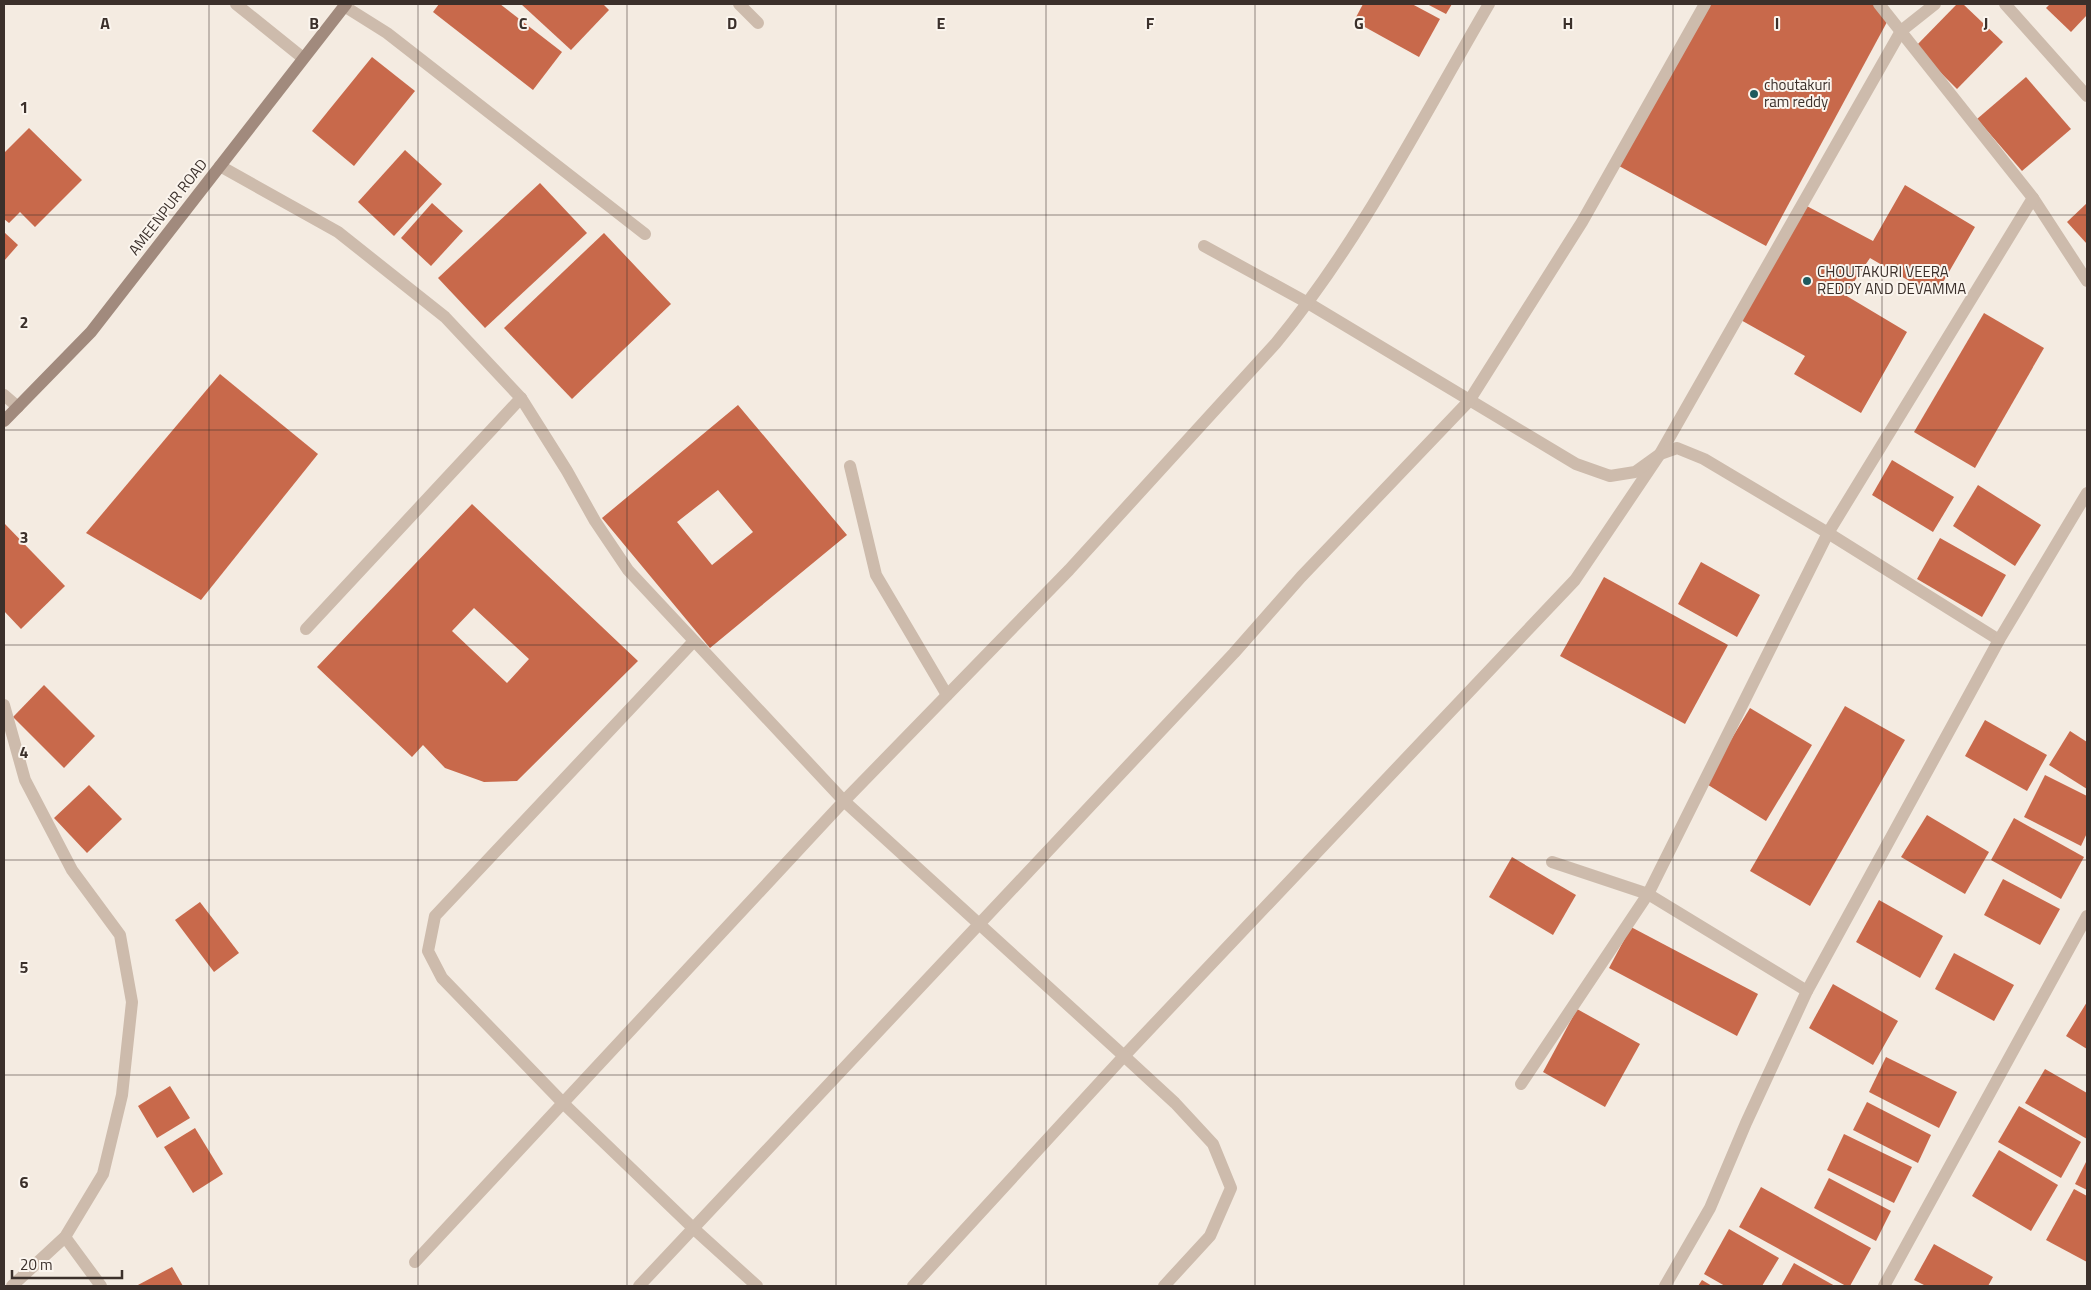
<svg xmlns="http://www.w3.org/2000/svg" width="2091" height="1290" font-family="'Titillium Web',sans-serif">
<style>
.building{fill:#c8694b;fill-rule:evenodd}
.lines{fill:none;stroke-linecap:round;stroke-linejoin:round}
.street{stroke:#cdbbac;stroke-width:12}
.secondary{stroke:#a18a7d;stroke-width:12}
.grid{fill:none;stroke:#3b302b;stroke-width:1;stroke-opacity:0.55}
.poi-dot{fill:#1f5a5e;stroke:#fbf5ee;stroke-width:2}
.labels{text-anchor:middle;stroke-width:4;stroke-linejoin:round;paint-order:stroke}
.poi-label{font-size:15px;fill:#3b302b;stroke:#fbf5ee;text-anchor:start}
.street-label{font-size:15px;fill:#3b302b;stroke:#fbf5ee}
.grid-label{font-size:16px;text-anchor:middle;font-weight:bold;fill:#3b302b;stroke:#fbf5ee;stroke-width:4;stroke-linejoin:round;paint-order:stroke}
</style>
<rect width="100%" height="100%" fill="#f4ebe1"/>
<!-- building -->
<g class="building">
<path d="M439,4H500L562,52L533,90L433,12Z"/>
<path d="M521,4H603L609,10L571,50Z"/>
<path d="M1363,4H1412L1440,19L1419,57L1354,21Z"/>
<path d="M1427,4H1452L1446,14Z"/>
<path d="M1711,4H1873L1887,22L1766,246L1619,166Z"/>
<path d="M1957,4H1963L2003,42L1957,89L1915,47Z"/>
<path d="M2050,4H2087V15L2071,32L2046,8Z"/>
<path d="M372,57L415,91L354,166L312,131Z"/>
<path d="M2026,77L2071,129L2022,171L1977,119Z"/>
<path d="M29,128L82,180L35,227L20,212L9,223L4,219V153Z"/>
<path d="M405,150L442,184L394,236L358,202Z"/>
<path d="M540,183L587,233L485,328L438,278Z"/>
<path d="M1905,185L1975,227L1935,296L1870,258L1845,295L1907,332L1861,413L1794,374L1805,356L1739,319L1803,204L1873,241Z"/>
<path d="M432,203L463,231L431,266L401,238Z"/>
<path d="M2087,203V244L2067,222Z"/>
<path d="M4,232L18,245L4,261Z"/>
<path d="M604,233L671,304L572,399L504,328Z"/>
<path d="M1984,313L2044,348L1975,468L1914,432Z"/>
<path d="M220,374L318,454L201,600L86,533Z"/>
<path d="M738,405L847,535L710,648L602,518ZM718,490L753,532L712,565L677,522Z"/>
<path d="M1892,460L1954,497L1933,532L1872,495Z"/>
<path d="M1978,485L2041,525L2015,566L1953,526Z"/>
<path d="M472,504L638,661L517,781L484,782L445,768L423,745L412,757L317,667ZM474,608L529,659L507,683L452,631Z"/>
<path d="M4,523L65,586L21,629L4,611Z"/>
<path d="M1940,538L2006,575L1982,617L1917,579Z"/>
<path d="M1701,562L1760,595L1737,637L1678,604Z"/>
<path d="M1604,577L1728,645L1685,724L1560,656Z"/>
<path d="M44,685L95,736L64,768L13,717Z"/>
<path d="M1845,706L1905,740L1810,906L1750,871Z"/>
<path d="M1750,708L1812,745L1766,821L1705,783Z"/>
<path d="M1985,720L2047,755L2027,791L1965,756Z"/>
<path d="M2070,731L2087,742V789L2049,765Z"/>
<path d="M2045,775L2087,796V833L2081,846L2024,817Z"/>
<path d="M89,785L122,819L87,853L54,818Z"/>
<path d="M1927,815L1989,852L1965,894L1901,857Z"/>
<path d="M2014,818L2084,857L2061,899L1991,860Z"/>
<path d="M1512,857L1576,895L1553,935L1489,897Z"/>
<path d="M2003,879L2060,909L2040,945L1984,915Z"/>
<path d="M1879,900L1943,936L1920,978L1856,942Z"/>
<path d="M200,902L239,953L214,972L175,920Z"/>
<path d="M1631,927L1758,994L1737,1036L1609,968Z"/>
<path d="M1954,953L2014,985L1994,1021L1935,989Z"/>
<path d="M1833,984L1898,1021L1873,1065L1809,1028Z"/>
<path d="M2087,1002V1049L2066,1036Z"/>
<path d="M1577,1009L1640,1044L1605,1107L1543,1072Z"/>
<path d="M1886,1057L1957,1092L1939,1128L1869,1092Z"/>
<path d="M2045,1069L2087,1093V1139L2025,1103Z"/>
<path d="M170,1086L190,1118L157,1138L138,1106Z"/>
<path d="M1867,1102L1931,1135L1918,1163L1853,1130Z"/>
<path d="M2019,1106L2081,1142L2061,1178L1998,1142Z"/>
<path d="M195,1128L223,1174L193,1193L164,1147Z"/>
<path d="M1844,1134L1912,1167L1894,1203L1827,1170Z"/>
<path d="M1999,1150L2058,1185L2031,1231L1972,1196Z"/>
<path d="M2087,1160V1190L2075,1184Z"/>
<path d="M1829,1178L1891,1211L1876,1241L1814,1208Z"/>
<path d="M1761,1187L1871,1248L1850,1286H1846L1739,1227Z"/>
<path d="M2074,1189L2087,1196V1262L2046,1240Z"/>
<path d="M1729,1229L1779,1258L1762,1286H1725L1704,1274Z"/>
<path d="M1934,1244L1993,1277L1988,1286H1926L1914,1280Z"/>
<path d="M1794,1263L1835,1286H1781Z"/>
<path d="M172,1267L183,1286H136Z"/>
<path d="M1702,1280L1712,1286H1698Z"/>
</g>
<g class="lines">
<!-- street -->
<g class="street">
<path d="M236,4L303,58"/>
<path d="M739,4L758,23"/>
<path d="M1879,4L2033,198L2087,281"/>
<path d="M2005,4L2087,96"/>
<path d="M344,6L387,33L645,234"/>
<path d="M220,166L338,232L445,317L521,398L567,471L595,521L628,570L844,801L1124,1056L1575,580L1660,454L1901,31L1935,4"/>
<path d="M1204,246L1308,303L1576,464L1610,476L1635,472L1660,454L1677,448L1704,459L1828,533L1999,640"/>
<path d="M4,395L18,407"/>
<path d="M850,466L876,575L947,695"/>
<path d="M306,629L521,398"/>
<path d="M694,641L435,916L428,951L442,978L564,1104L693,1228L757,1286"/>
<path d="M4,705L25,780L72,870L120,935L132,1002L122,1095L103,1174L65,1237L12,1286"/>
<path d="M1552,862L1648,894L1807,991"/>
<path d="M1521,1084L1648,894L1828,533L2033,198"/>
<path d="M65,1237L101,1286"/>
<path d="M415,1262L844,801L1069,570L1276,343C1361,240 1422,118 1489,4"/>
<path d="M639,1286L1234,653L1301,577L1469,401L1582,222L1705,4"/>
<path d="M913,1286L1124,1056L1175,1103L1213,1144L1231,1188L1210,1236L1164,1286"/>
<path d="M1665,1286L1710,1208L1746,1123L1807,991L1999,640L2087,493"/>
<path d="M1884,1286L2087,916"/>
</g>
<!-- secondary -->
<path class="secondary" d="M4,421L91,332L346,4"/>
</g>
<!-- grid -->
<path class="grid" d="M209,4V1286M418,4V1286M627,4V1286M836,4V1286M1046,4V1286M1255,4V1286M1464,4V1286M1673,4V1286M1882,4V1286M4,215H2087M4,430H2087M4,645H2087M4,860H2087M4,1075H2087"/>
<!-- markers -->
<g class="poi-dot">
<circle cx="1754" cy="94" r="5"/>
<circle cx="1807" cy="281" r="5"/>
</g>
<g class="labels">
<!-- poi labels -->
<g class="poi-label">
<text x="1764" y="90">choutakuri<tspan x="1764" dy="17">ram reddy</tspan></text>
<text x="1817" y="277">CHOUTAKURI VEERA<tspan x="1817" dy="17">REDDY AND DEVAMMA</tspan></text>
</g>
<!-- street labels -->
<g class="street-label">
<text transform="translate(168 207) rotate(-52)" y="5">AMEENPUR ROAD</text>
</g>
</g>
<g class="grid-label">
<text x="105" y="29">A</text>
<text x="314" y="29">B</text>
<text x="523" y="29">C</text>
<text x="732" y="29">D</text>
<text x="941" y="29">E</text>
<text x="1150" y="29">F</text>
<text x="1359" y="29">G</text>
<text x="1568" y="29">H</text>
<text x="1777" y="29">I</text>
<text x="1986" y="29">J</text>
<text x="24" y="113">1</text>
<text x="24" y="328">2</text>
<text x="24" y="543">3</text>
<text x="24" y="758">4</text>
<text x="24" y="973">5</text>
<text x="24" y="1188">6</text>
</g>
<!-- border -->
<rect width="2091" height="1290" fill="none" stroke="#3b302b" stroke-width="10"/>
<!-- scale -->
<path d="M12 1270v8h110v-8" fill="none" stroke="#3b302b" stroke-width="2.5"/>
<text x="20" y="1270" font-size="15" fill="#3b302b" stroke="#fbf5ee" stroke-width="4" paint-order="stroke">20 m</text>
</svg>
